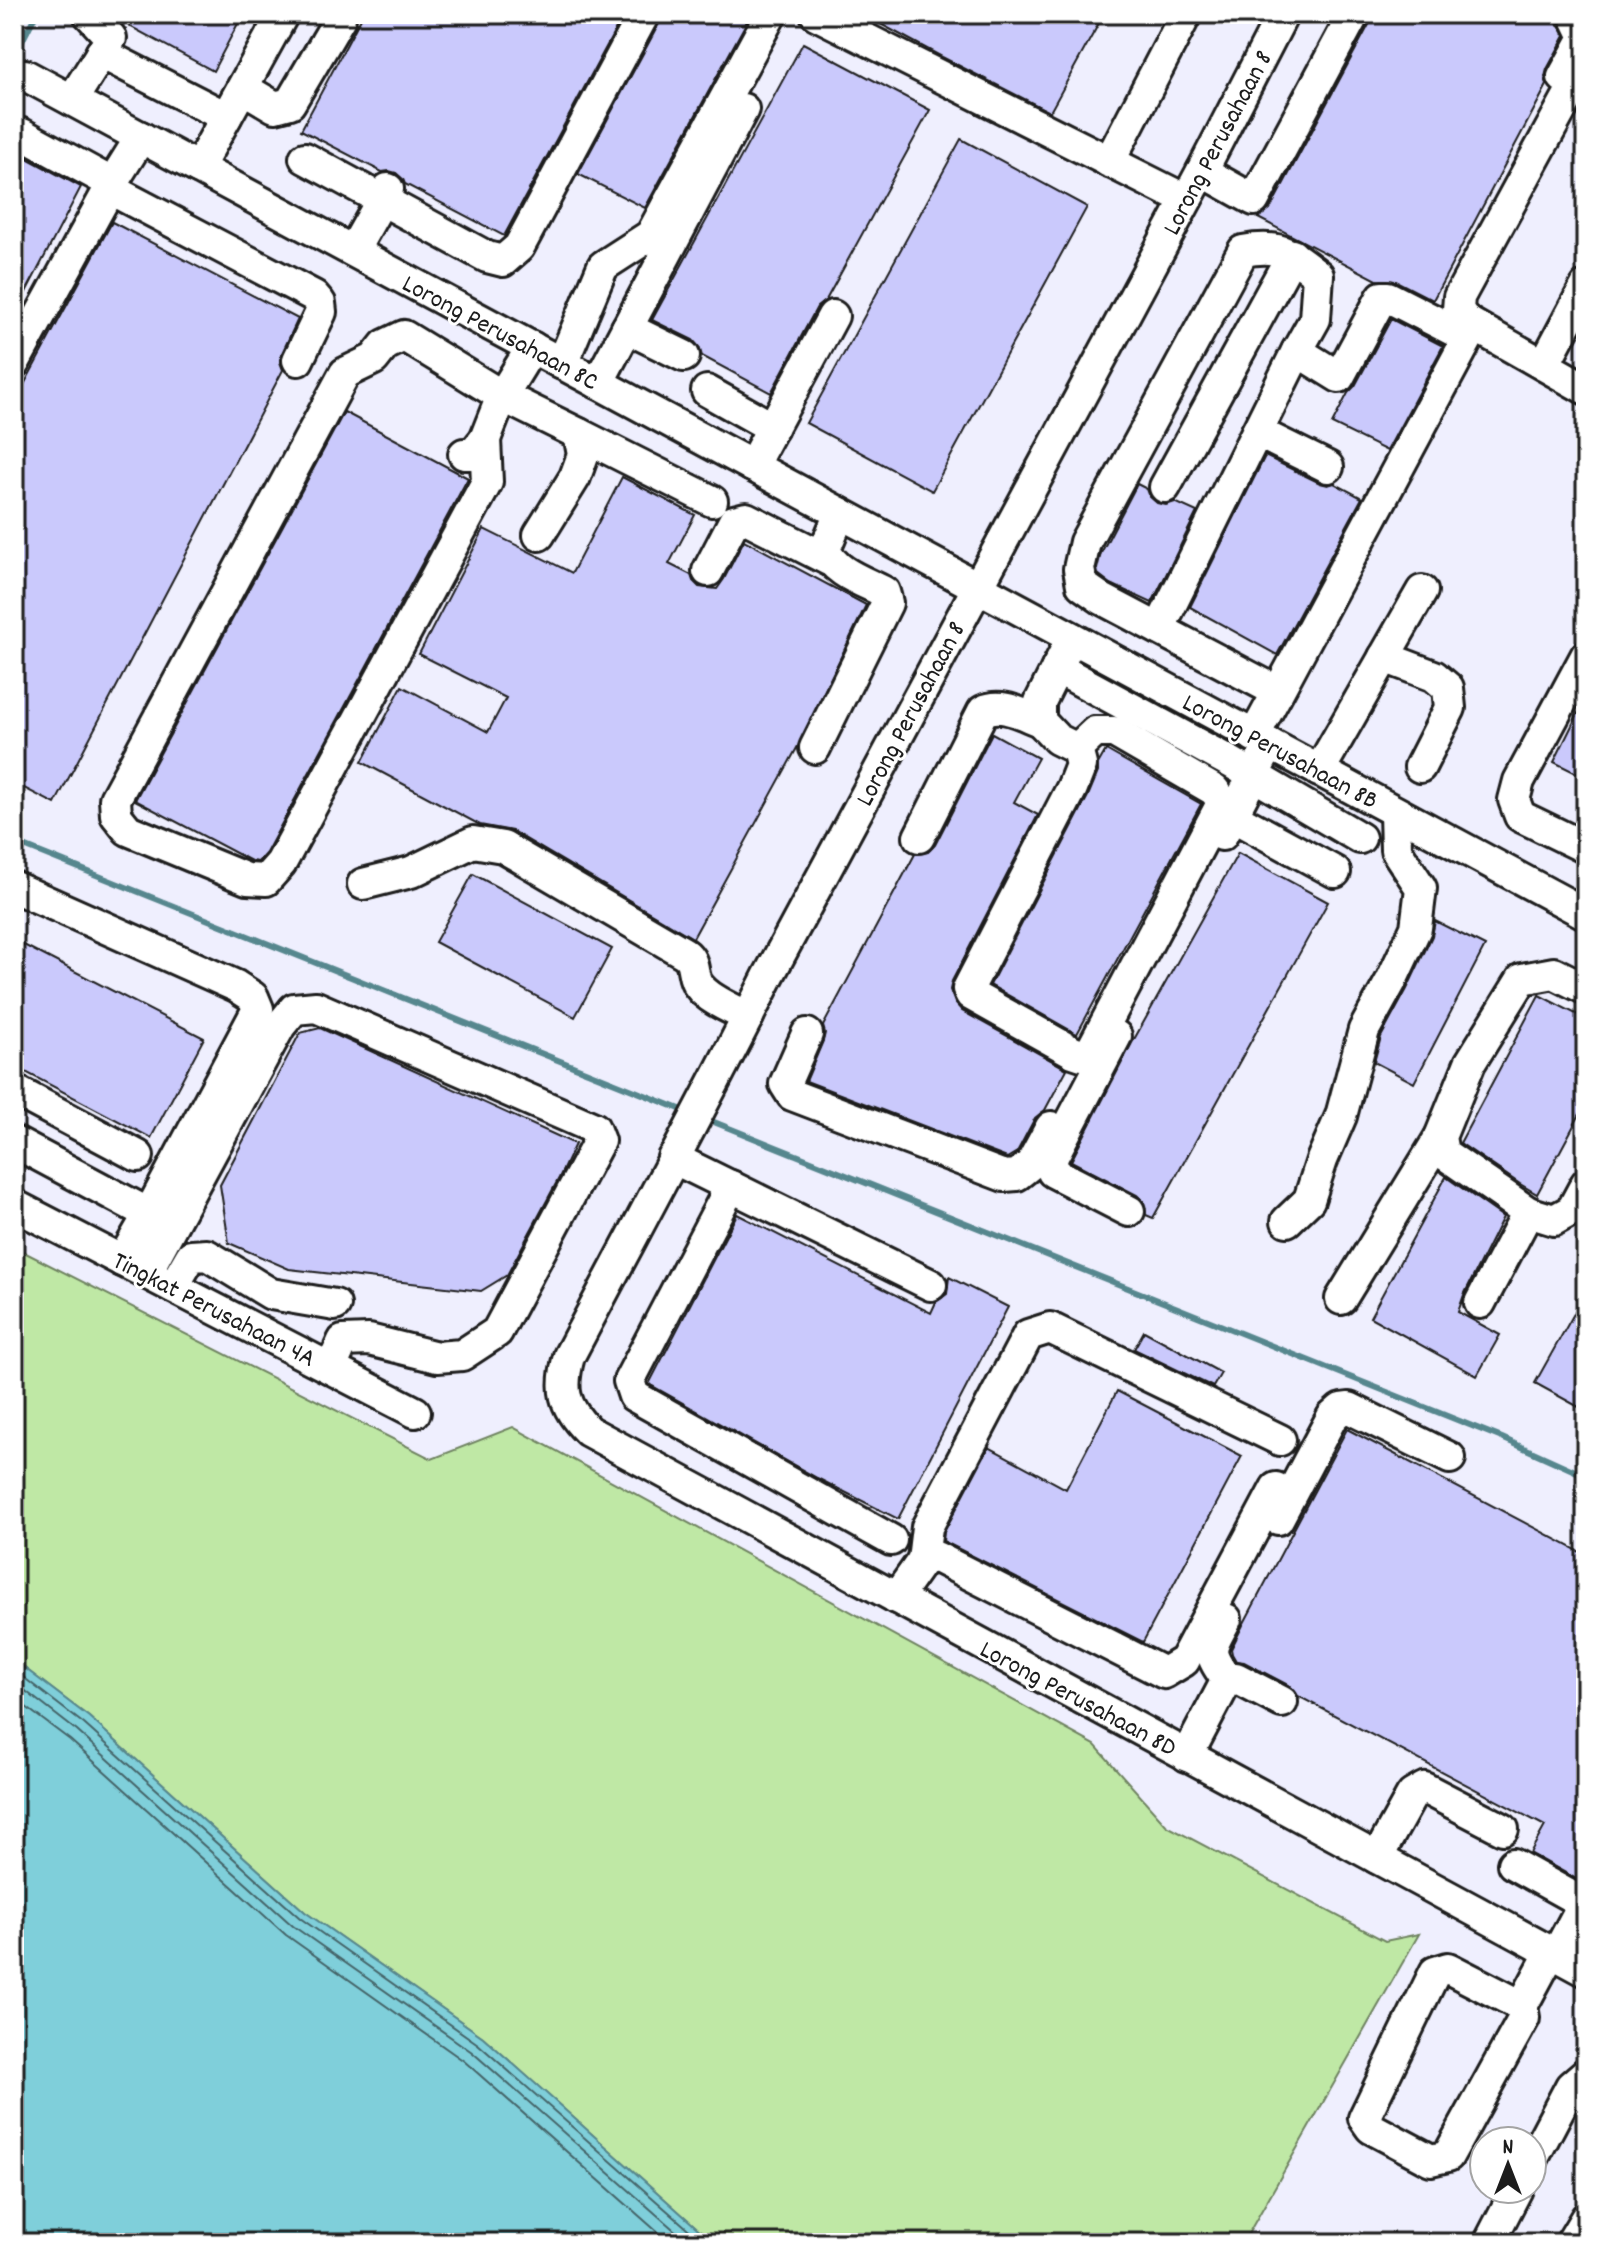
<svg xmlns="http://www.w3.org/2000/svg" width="1600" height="2257" font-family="Dekko,sans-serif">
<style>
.green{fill:#bfe8a5;stroke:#6e8260;stroke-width:2}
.water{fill:#7fcfda;stroke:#57878e;stroke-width:2}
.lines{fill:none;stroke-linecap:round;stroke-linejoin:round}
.shore{stroke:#446468;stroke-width:2}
.stream{stroke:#57878e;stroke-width:6}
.building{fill:#cac9fc;stroke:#1c1c1c;stroke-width:2}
.minor-casing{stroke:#1c1c1c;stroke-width:36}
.minor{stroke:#fff;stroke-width:30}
.labels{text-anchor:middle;stroke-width:6;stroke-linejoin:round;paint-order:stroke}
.street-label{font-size:26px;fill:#1c1c1c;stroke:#fff}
</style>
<rect width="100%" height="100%" fill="#efeffe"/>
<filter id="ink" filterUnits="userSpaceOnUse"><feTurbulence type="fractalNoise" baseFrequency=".0125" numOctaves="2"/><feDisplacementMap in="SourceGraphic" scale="16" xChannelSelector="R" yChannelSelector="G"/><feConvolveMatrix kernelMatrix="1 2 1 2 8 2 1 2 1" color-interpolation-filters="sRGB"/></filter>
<g filter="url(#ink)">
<!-- green -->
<path class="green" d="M14,1247L432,1459L513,1427L1095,1745L1167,1826L1385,1941L1419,1934L1243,2243H714L483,2037L305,1912L89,1717L14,1660Z"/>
<!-- water -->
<path class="water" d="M14,1660L89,1717L305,1912L483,2037L714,2243H14Z"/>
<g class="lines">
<!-- shore -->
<g class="shore">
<path d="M14,1670L84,1724L300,1918L478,2044L704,2243"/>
<path d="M14,1682L77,1731L293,1926L472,2052L689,2243"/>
<path d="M14,1698L70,1740L286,1935L464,2061L670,2243"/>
</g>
<!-- stream -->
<g class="stream">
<path d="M14,24L27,31"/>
<path d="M14,57L36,14"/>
<path d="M14,842L690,1113"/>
<path d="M704,1118L1502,1438L1586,1476"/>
</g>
</g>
<!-- building -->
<g class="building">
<path d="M113,14H243L213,71L120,21Z"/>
<path d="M363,14H624L504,236L405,184L403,179L396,173L389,171L382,172L301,130Z"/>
<path d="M662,14H751L645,208L578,174L660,22Z"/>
<path d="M862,14H1104L1050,112L942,57Z"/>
<path d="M1372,14H1542L1558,23L1565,36L1547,69L1545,77L1547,85L1433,300L1396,281L1377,280L1258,218L1270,209L1370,23Z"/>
<path d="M803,43L930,110L826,300L817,307L771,393L702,356L699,347L693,340L652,320Z"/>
<path d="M961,139L1087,207L932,491L806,423Z"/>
<path d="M14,151L81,187L14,315Z"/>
<path d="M112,222L298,319L282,353L280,362L283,370L55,804L14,783V403Z"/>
<path d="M1391,319L1443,346L1387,451L1332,424L1348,393L1355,386Z"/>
<path d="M344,412L468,478L266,853L258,862L251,861L135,800Z"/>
<path d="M1265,456L1320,483L1328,485L1334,483L1362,498L1277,655L1190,607Z"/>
<path d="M622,477L695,515L669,564L691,575L693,581L699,587L717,589L724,579L744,540L866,605L798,746L693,938L512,831L480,825L362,762L402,686L488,732L506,698L419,654L484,529L572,573Z"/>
<path d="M1137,484L1147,489L1150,497L1157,503L1166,505L1175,502L1197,512L1152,603L1111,584L1098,574L1097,569L1101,553Z"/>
<path d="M1586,697V778L1554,762Z"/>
<path d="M992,733L1038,758L1014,802L1038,815L952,981L950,990L955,1003L962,1011L1067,1069L1045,1110L1035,1118L1017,1152L1007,1158L806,1081L823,1041L825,1033L823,1026L915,854L928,852L935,845Z"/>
<path d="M1106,750L1201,804L1077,1034L990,985L1088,796L1098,772V764Z"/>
<path d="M1238,853L1328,902L1153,1218L1146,1215L1144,1202L1137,1195L1071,1161L1132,1043Z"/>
<path d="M473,874L612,949L575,1017L435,942Z"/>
<path d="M1435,921L1485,946L1414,1083L1374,1062L1381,1037L1407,989L1432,936Z"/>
<path d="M14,940L204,1038L151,1138L14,1066Z"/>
<path d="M1539,995L1586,1019V1103L1537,1194L1520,1184L1460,1143Z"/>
<path d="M320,1028L575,1144L559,1178L507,1275L481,1291L289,1269L229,1243L220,1185L300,1033Z"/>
<path d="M1446,1177L1503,1217L1464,1295L1458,1312L1500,1335L1477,1376L1370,1317Z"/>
<path d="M737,1214L931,1313L936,1302L947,1294L949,1277L1008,1307L898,1519L817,1478L649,1384Z"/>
<path d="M1586,1292V1411L1535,1383Z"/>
<path d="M1144,1331L1221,1373L1213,1387L1134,1349Z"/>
<path d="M1117,1391L1242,1456L1143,1642L943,1541L944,1532L989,1447L1066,1489Z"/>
<path d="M1347,1429L1586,1555V1881L1582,1882L1530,1853L1545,1826L1298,1696L1290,1686L1244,1662L1236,1661L1232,1654L1231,1649L1243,1625Z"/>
</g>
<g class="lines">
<!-- minor casing -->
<g class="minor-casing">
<g id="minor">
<path d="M816,14L1186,200"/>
<path d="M1283,14L1202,171L769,975C705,1103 636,1229 569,1356C560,1389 563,1406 588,1431L1586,1971"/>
<path d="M101,53L226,117"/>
<path d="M1586,64L1459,297L1458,310L1466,321L1586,389"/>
<path d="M25,75L1586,914"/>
<path d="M1563,77L1585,37L1574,14"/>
<path d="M243,88L275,107L290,103L340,18V14"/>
<path d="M72,100L111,38L89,14"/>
<path d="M14,132L22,134L106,180L116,177L141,137"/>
<path d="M305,158L487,257L503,261L519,247L644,14"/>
<path d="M1109,162L1186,14"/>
<path d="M198,168L283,14"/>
<path d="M1202,171L1254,200L1354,14"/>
<path d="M110,189L314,296L320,303L321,312L298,360"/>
<path d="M353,251L388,189"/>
<path d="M627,328L684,356"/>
<path d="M14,363L116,177"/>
<path d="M562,364L603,266L651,235L771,14"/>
<path d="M1544,365L1586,286"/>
<path d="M598,383L743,109"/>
<path d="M707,391L773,428"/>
<path d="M1257,432L1328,467"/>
<path d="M579,434L712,501"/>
<path d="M485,439L487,482L281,863L266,880L247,879L128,830L116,815L115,799L345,373L374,359L385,345L404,336L502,396L579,434L583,455L575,477L539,535"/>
<path d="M464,454H473L485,439L502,396L532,347"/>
<path d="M752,466L833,316"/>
<path d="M1165,487L1292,255"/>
<path d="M708,571L734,521L746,518L829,560"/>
<path d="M1159,629L1297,351"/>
<path d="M1072,638L1040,702V721L1057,739L1077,749L1081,765L1072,788L968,989L971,995L1073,1052L1082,1055L1091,1051L1220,807V798L1214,790L1114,732H1095L1077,749"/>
<path d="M1586,656L1519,781L1514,800L1520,816L1586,848"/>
<path d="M1384,657L1434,676L1448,688L1450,708L1420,767"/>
<path d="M1057,668L1232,763L1360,838"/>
<path d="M1254,736L1278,692L1468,338L1388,297H1382L1339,377L1297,351L1315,319L1318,275C1289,253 1281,244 1243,251L1085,542L1079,569L1082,585L1102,599L1278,692"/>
<path d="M815,748L887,603L884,592C863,581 833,572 825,549L840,513"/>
<path d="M1319,771L1422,591"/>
<path d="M1232,816L1335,872"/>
<path d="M1222,835L1270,744"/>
<path d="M919,837L983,711C1002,702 1021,714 1040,721"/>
<path d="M363,884L411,872L473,842L503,847L684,953C697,962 690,975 699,986C709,1000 733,1009 748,1017"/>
<path d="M14,887L236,986L253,997L258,1009L144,1223L122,1261"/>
<path d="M1586,989L1554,973L1522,979L1470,1063L1440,1137L1443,1153L1528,1212L1554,1220L1572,1210L1586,1184"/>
<path d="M807,1034L785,1084L792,1095L1004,1176L1017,1175L1031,1164L1051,1127"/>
<path d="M1116,1036L1052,1158L1053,1172L1129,1211"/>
<path d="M14,1090L138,1156"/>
<path d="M14,1142L149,1214"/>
<path d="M673,1158L931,1285"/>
<path d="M731,1186L629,1381L634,1396L891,1540"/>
<path d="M14,1205L415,1412"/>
<path d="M1287,1221L1309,1200L1322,1160L1341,1116L1364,1030L1391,981L1416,928L1421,888L1396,850L1395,812"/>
<path d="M146,1273L280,1026L294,1009L316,1007L594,1128L599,1141L497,1332L462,1355L437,1357L369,1340L343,1341L331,1368"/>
<path d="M173,1287L191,1256L207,1255L271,1294L335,1305"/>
<path d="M1341,1299L1440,1137"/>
<path d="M1480,1303L1528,1212"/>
<path d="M1278,1519L1332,1417L1341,1409L1349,1408L1450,1458"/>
<path d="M923,1560L927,1527L1028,1335L1050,1328L1280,1440"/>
<path d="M896,1598L923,1560L936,1557L1164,1673L1184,1661L1276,1488"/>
<path d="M1226,1619C1210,1650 1205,1649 1227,1680"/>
<path d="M1187,1756L1227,1680L1236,1678L1282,1702"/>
<path d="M1377,1858L1412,1795L1424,1788L1503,1829"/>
<path d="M1513,1864L1583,1903"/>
<path d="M1556,1955L1586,1899"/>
<path d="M1522,2006L1448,1968L1435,1972L1364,2118L1371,2128L1431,2160L1448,2156L1524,2018L1522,2006L1551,1952"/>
<path d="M1532,2160L1571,2086L1586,2073"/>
<path d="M1489,2243L1517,2189"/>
<path d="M1571,2243L1586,2218"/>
</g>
</g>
<!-- minor -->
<use href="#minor" class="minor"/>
</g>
</g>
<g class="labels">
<!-- street labels -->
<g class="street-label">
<text transform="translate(1216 142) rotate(-62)" y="9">Lorong Perusahaan 8</text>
<text transform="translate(501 331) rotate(28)" y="9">Lorong Perusahaan 8C</text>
<text transform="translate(909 713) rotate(-62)" y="9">Lorong Perusahaan 8</text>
<text transform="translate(1281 750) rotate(28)" y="9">Lorong Perusahaan 8B</text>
<text transform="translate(215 1308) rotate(27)" y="9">Tingkat Perusahaan 4A</text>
<text transform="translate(1079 1697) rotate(28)" y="9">Lorong Perusahaan 8D</text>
</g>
</g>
<!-- margin -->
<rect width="1600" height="2257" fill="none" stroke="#fff" stroke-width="48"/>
<rect x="24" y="24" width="1552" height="2209" fill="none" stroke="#1c1c1c" stroke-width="3" filter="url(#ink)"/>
<!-- north arrow -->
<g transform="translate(1508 2165)"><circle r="38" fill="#ffffff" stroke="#a4a4a4" stroke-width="2"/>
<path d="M0-6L14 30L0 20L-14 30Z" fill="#1c1c1c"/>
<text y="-12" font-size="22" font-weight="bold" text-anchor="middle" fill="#1c1c1c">N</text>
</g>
</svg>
